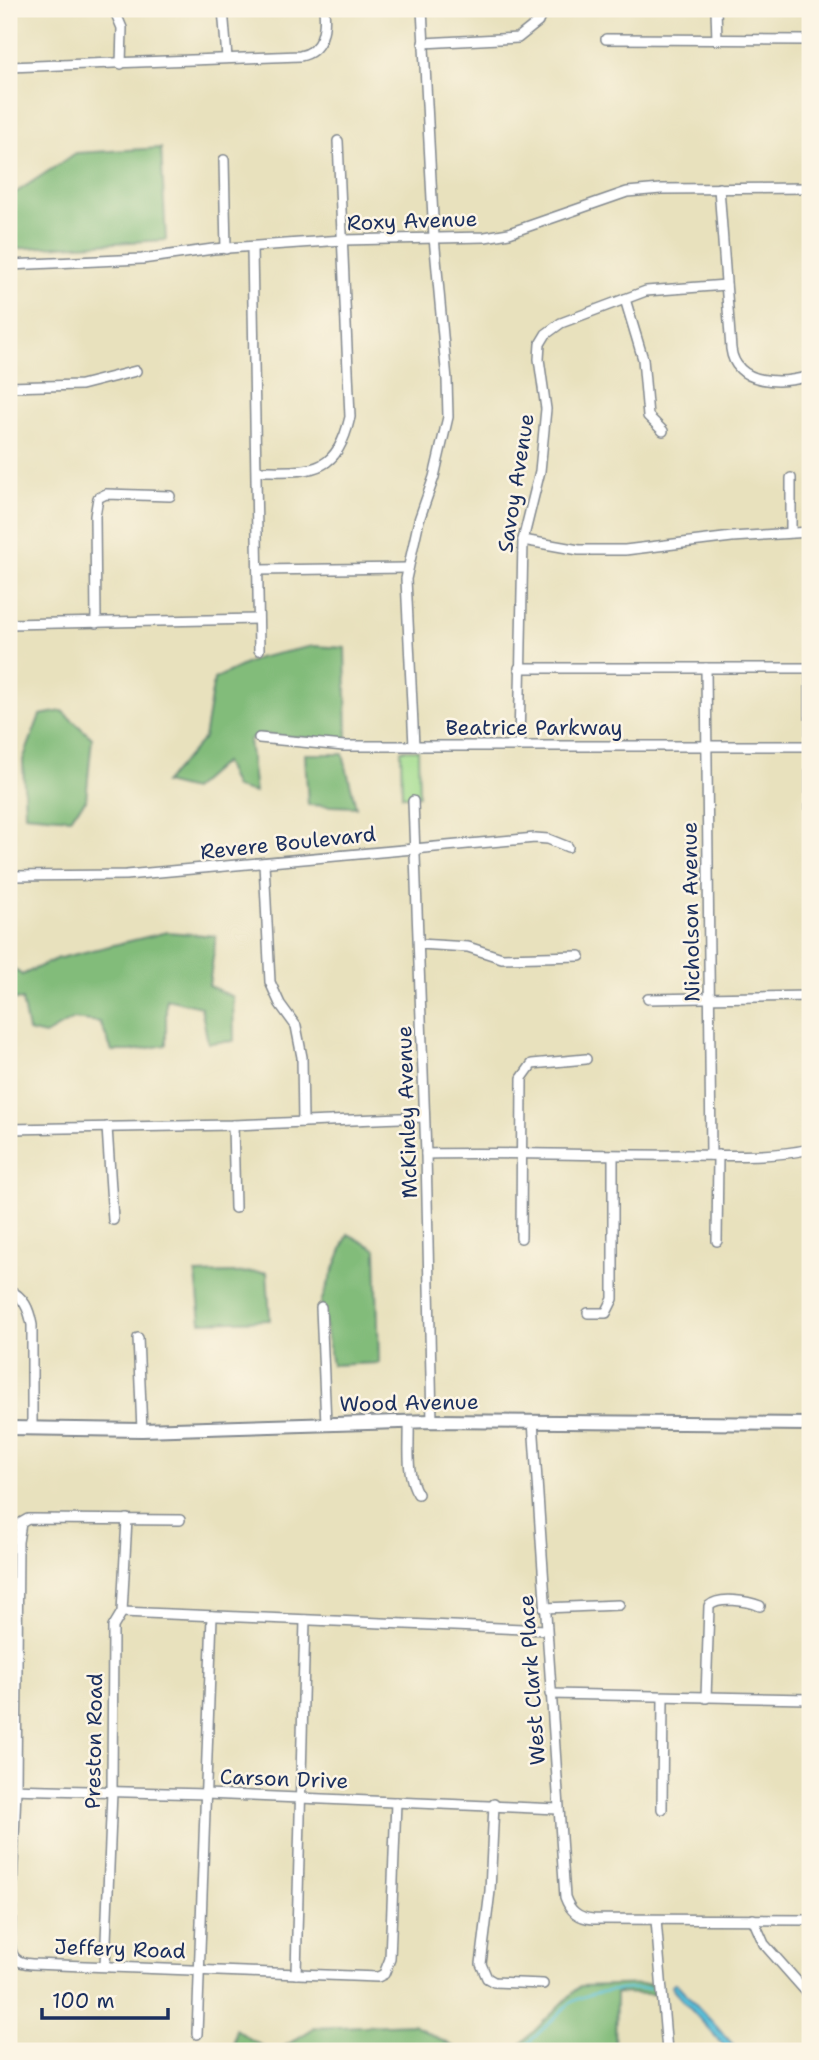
<svg xmlns="http://www.w3.org/2000/svg" width="819" height="2060" font-family="'Shantell Sans',sans-serif">
<style>
.green{fill:#a3dd8f;stroke:#5f8676;stroke-width:2}
.forest{fill:#82bc7a;stroke:#4e766c;stroke-width:2}
.water{fill:#5bc0d8;stroke:#3b789b;stroke-width:2}
.lines{fill:none;stroke-linecap:round;stroke-linejoin:round}
.stream{stroke:#5bc0d8;stroke-width:2.5}
.street-casing{stroke:#82888e;stroke-width:12}
.secondary-casing{stroke:#82888e;stroke-width:16}
.street{stroke:#fff;stroke-width:9}
.secondary{stroke:#fff;stroke-width:12}
.labels{text-anchor:middle;stroke-width:5;stroke-linejoin:round;paint-order:stroke}
.street-label{font-size:21px;fill:#1b2f5e;stroke:#fcf5e5}
</style>
<rect width="100%" height="100%" fill="#fcf5e5"/>
<filter id="ink" filterUnits="userSpaceOnUse"><feTurbulence type="fractalNoise" baseFrequency=".0143" numOctaves="2"/><feDisplacementMap in="SourceGraphic" scale="14" xChannelSelector="R" yChannelSelector="G"/><feConvolveMatrix kernelMatrix="1 2 1 2 8 2 1 2 1" color-interpolation-filters="sRGB"/></filter>
<filter id="wash" filterUnits="userSpaceOnUse"><feTurbulence type="fractalNoise" baseFrequency=".00686" numOctaves="4" result="noise"/><feDisplacementMap in="SourceGraphic" scale="28" xChannelSelector="R" yChannelSelector="G"/><feGaussianBlur stdDeviation="1.57" result="paint"/><feColorMatrix in="noise" values="0 0 0 0 0 0 0 0 0 0 0 0 0 0 0 0 0 1.4 0 .05"/><feComposite in="paint" operator="in"/></filter>
<g filter="url(#wash)">
<rect width="100%" height="100%" fill="#e8e1bd"/>
<!-- green -->
<path class="green" d="M401,750H418L419,796H402Z"/>
<!-- forest -->
<g class="forest">
<path d="M161,148L166,240L9,249V197L76,153Z"/>
<path d="M313,646L345,648L347,741L258,734L249,740L255,793L235,788L224,762L192,790L164,783L204,738L214,679L258,658Z"/>
<path d="M62,711L92,738L86,800L70,818L25,814L23,760L40,715Z"/>
<path d="M305,754H343L356,807L308,805Z"/>
<path d="M167,932L216,936L209,986L233,997L234,1041L208,1043L201,1007L166,999V1045L131,1051H112L100,1022L73,1019L45,1035L28,1031L22,1000L9,999V965L22,975L56,959Z"/>
<path d="M348,1234L376,1249L379,1363L332,1365L321,1302Z"/>
<path d="M267,1272L270,1320L201,1322L196,1274Z"/>
<path d="M654,1984V1994L616,1993L615,2051H514L580,1986Z"/>
<path d="M413,2024L461,2051H478H277L314,2028Z"/>
<path d="M235,2029L269,2051H234Z"/>
</g>
<!-- water -->
<path class="water" d="M674,1983H676L739,2051H729L674,1991L672,1986Z"/>
<g class="lines">
<!-- stream -->
<path class="stream" d="M520,2051L570,2003C594,1989 622,1990 649,1988"/>
</g>
</g>
<g filter="url(#ink)">
<g class="lines">
<!-- street casing -->
<g class="street-casing">
<g id="street">
<path d="M114,9L122,28L121,64"/>
<path d="M223,9L227,58"/>
<path d="M716,9L717,40"/>
<path d="M606,39L810,40"/>
<path d="M423,43L518,38L538,22L543,9"/>
<path d="M9,67L300,56C323,52 326,28 324,9"/>
<path d="M224,160L226,249"/>
<path d="M719,188L731,349C736,386 782,384 810,376"/>
<path d="M252,248L259,650"/>
<path d="M9,265L142,259L213,249L343,240L485,237L509,233L627,192L661,189L810,188"/>
<path d="M625,299L643,359L648,416L663,431"/>
<path d="M9,387L81,385L136,371"/>
<path d="M257,471C310,471 336,477 350,417L338,141"/>
<path d="M791,532V478"/>
<path d="M523,540L579,550H625L732,537L810,532"/>
<path d="M258,570L408,568"/>
<path d="M96,623L95,516L98,498L106,494L170,496"/>
<path d="M9,624L258,619"/>
<path d="M519,668H810V906"/>
<path d="M706,668L711,1155"/>
<path d="M259,738L344,746H810"/>
<path d="M519,745L523,540L540,471L546,409L539,359L540,344L546,334L561,323L646,291L726,285"/>
<path d="M414,746L406,579L419,520L434,477L448,417L447,380L434,237L422,9"/>
<path d="M413,801L426,1154L432,1421"/>
<path d="M264,863L270,982L280,1004L296,1026L302,1057L303,1122"/>
<path d="M9,876L126,875L535,838L548,839L568,847"/>
<path d="M419,944L468,947L502,958L580,956"/>
<path d="M648,999L810,996"/>
<path d="M233,1125L235,1208"/>
<path d="M107,1127L113,1220"/>
<path d="M9,1129L233,1125L424,1117"/>
<path d="M426,1154C514,1152 600,1156 688,1155C728,1155 771,1158 810,1149"/>
<path d="M521,1238L522,1078L532,1064L586,1059"/>
<path d="M717,1241L718,1155"/>
<path d="M9,1290C24,1297 29,1309 32,1325V1428"/>
<path d="M321,1307L326,1424"/>
<path d="M588,1313H606L613,1299V1156"/>
<path d="M138,1338L142,1430"/>
<path d="M533,1421L565,1897C570,1911 578,1918 593,1919L810,1920"/>
<path d="M409,1422C410,1445 405,1474 418,1494"/>
<path d="M180,1520L28,1519L21,1523L18,1542L16,1789L10,1941C11,1957 15,1963 32,1964L378,1977L384,1974L390,1959L396,1802"/>
<path d="M544,1608L619,1605"/>
<path d="M122,1612L546,1630"/>
<path d="M550,1694L810,1699"/>
<path d="M706,1698L709,1606C719,1596 748,1601 760,1606"/>
<path d="M9,1789L206,1794L558,1809"/>
<path d="M494,1804L490,1891L481,1964L487,1978L494,1982L543,1984"/>
<path d="M662,1809L663,1697"/>
<path d="M753,1919L764,1944L810,1996"/>
<path d="M656,1920L667,2051"/>
<path d="M105,1966L112,1792L113,1627L122,1612L127,1519"/>
<path d="M296,1974L305,1620"/>
<path d="M197,2034L212,1616"/>
</g>
</g>
<!-- secondary casing -->
<g class="secondary-casing">
<path id="secondary" d="M9,1428L142,1430L432,1421L810,1424"/>
</g>
<!-- street -->
<use href="#street" class="street"/>
<!-- secondary -->
<use href="#secondary" class="secondary"/>
</g>
</g>
<g class="labels">
<!-- street labels -->
<g class="street-label">
<text transform="translate(412 221) rotate(-2)" y="7">Roxy Avenue</text>
<text transform="translate(516 483) rotate(-81)" y="7">Savoy Avenue</text>
<text x="534" y="735">Beatrice Parkway</text>
<text transform="translate(288 843) rotate(-6)" y="7">Revere Boulevard</text>
<text transform="translate(691 912) rotate(-91)" y="7">Nicholson Avenue</text>
<text transform="translate(407 1112) rotate(-92)" y="7">McKinley Avenue</text>
<text transform="translate(409 1403) rotate(-1)" y="7">Wood Avenue</text>
<text transform="translate(532 1680) rotate(-94)" y="7">West Clark Place</text>
<text transform="translate(94 1741) rotate(-89)" y="7">Preston Road</text>
<text transform="translate(284 1779) rotate(2)" y="7">Carson Drive</text>
<text transform="translate(120 1949) rotate(2)" y="7">Jeffery Road</text>
</g>
</g>
<!-- margin -->
<rect width="819" height="2060" fill="none" stroke="#fcf5e5" stroke-width="35"/>
<!-- scale -->
<path d="M42 2008v10h126v-10" fill="none" stroke="#1b2f5e" stroke-width="3.5"/>
<text x="52" y="2008" font-size="21" fill="#1b2f5e" stroke="#fcf5e5" stroke-width="5" paint-order="stroke">100 m</text>
</svg>
